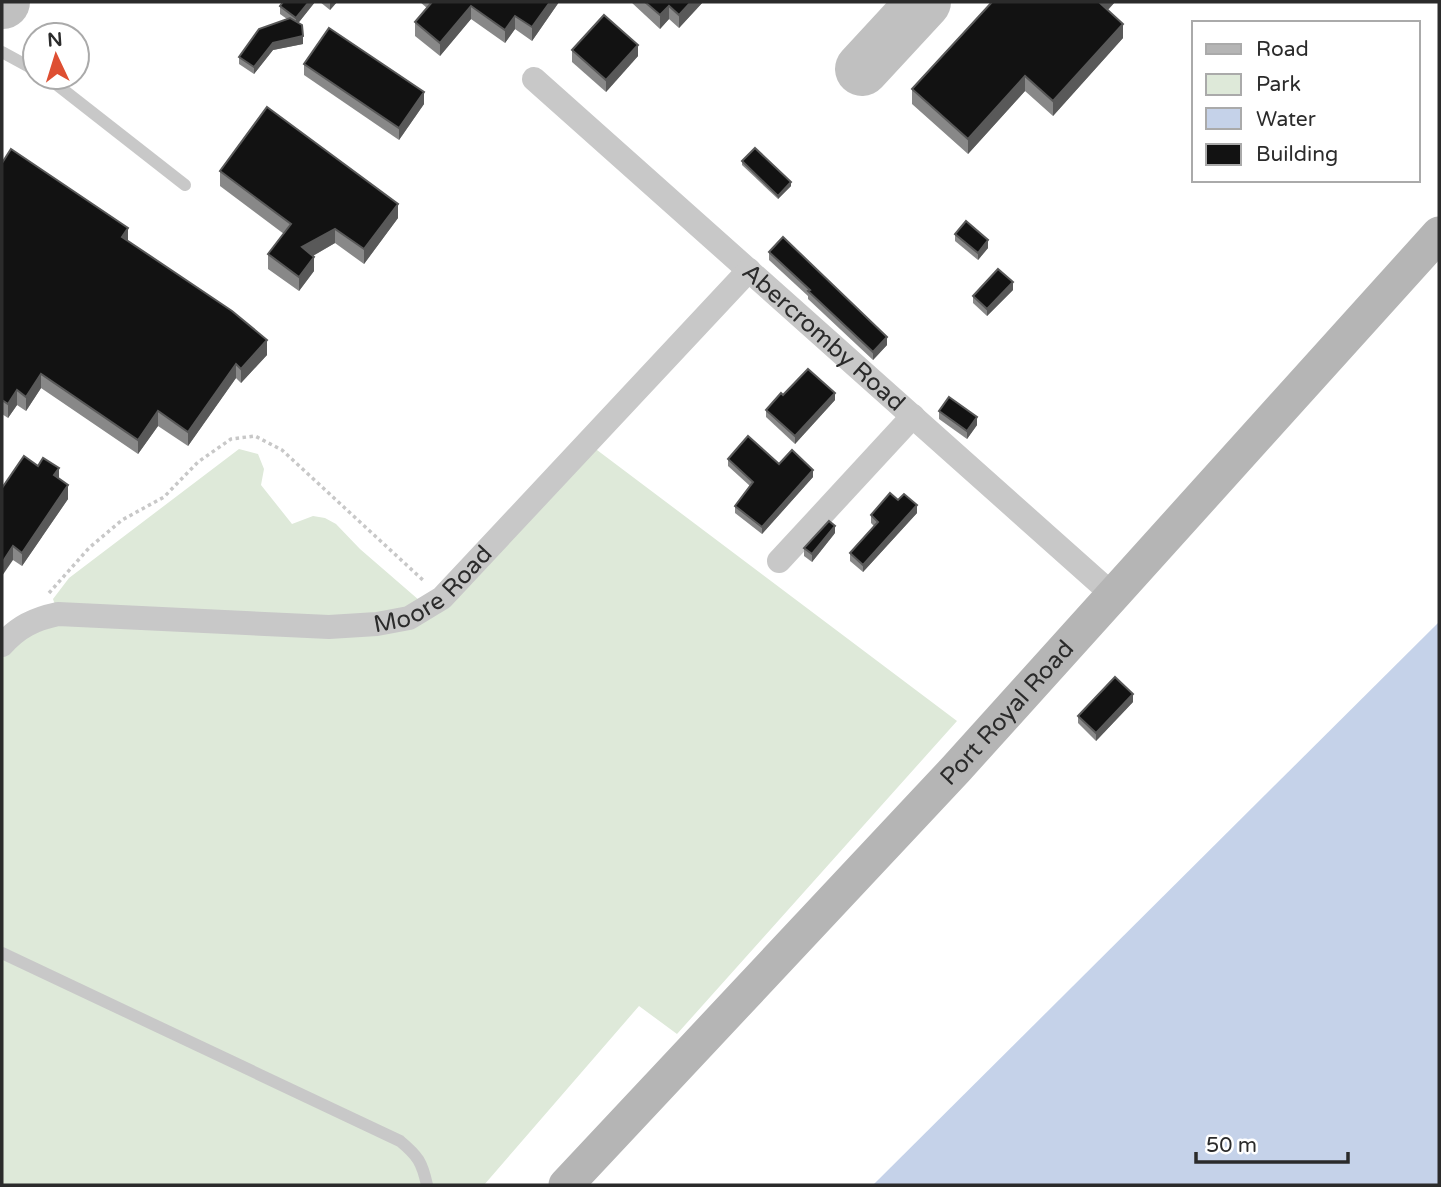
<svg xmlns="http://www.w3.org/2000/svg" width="1441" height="1187" font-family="'Varela Round',sans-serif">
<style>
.green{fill:#dee9d9}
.water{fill:#c5d2e9}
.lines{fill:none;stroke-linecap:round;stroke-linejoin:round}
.taxiway{stroke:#c0c0c0;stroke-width:54}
.path{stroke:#c8c8c8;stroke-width:3.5;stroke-dasharray:3.5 3.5;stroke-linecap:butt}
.service{stroke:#c8c8c8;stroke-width:12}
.minor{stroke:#c8c8c8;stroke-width:24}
.secondary{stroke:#b5b5b5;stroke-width:35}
.wall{fill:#888}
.shaded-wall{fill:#595959}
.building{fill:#121212;stroke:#595959;stroke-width:2}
.labels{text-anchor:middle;stroke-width:7;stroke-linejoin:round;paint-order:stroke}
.street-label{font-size:24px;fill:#2b2b2b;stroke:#fff}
</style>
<rect width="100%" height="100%" fill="#fff"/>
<!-- green -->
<path class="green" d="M589,444L957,721L677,1034L639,1006L484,1185H2V640L58,614L53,599L69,578L239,449L258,454L264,469L261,485L292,524L313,516L325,518L336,524L360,549L427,607Z"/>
<!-- water -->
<path class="water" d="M1439,622V1185H873Z"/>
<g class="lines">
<!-- taxiway -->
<g class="taxiway">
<path d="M2,2H3"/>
<path d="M862,69L924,2"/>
</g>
<!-- path -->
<path class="path" d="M49,593L89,548L122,520L164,497L198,462L231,439L255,436L282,450L425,582"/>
<!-- service -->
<g class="service">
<path d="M2,52L35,70"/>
<path d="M47,77L185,185"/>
<path d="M2,953L400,1141C418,1156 422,1162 427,1185"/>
</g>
<!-- minor -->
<g class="minor">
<path id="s1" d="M534,79L1113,595"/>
<path d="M779,561L913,416"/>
<path id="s2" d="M2,645C18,627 34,619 58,614L329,627L377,624L409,618L442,598L749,270"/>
</g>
<!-- secondary -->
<path class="secondary" id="s3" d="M566,1185L956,769L1439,234"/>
</g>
<!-- wall -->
<g class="wall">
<path d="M283,2H315L298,23L303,44L273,50L254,74L239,64V57L287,19L280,14V6Z"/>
<path d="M320,2H337L330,10Z"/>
<path d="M420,2H559L532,41L515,29L505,43L471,19L440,56L415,36V22L427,8Z"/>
<path d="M631,2H703L679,28L669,19L660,29Z"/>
<path d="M992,2H1115L1108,10L1123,38L1053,116L1025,91L968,154L912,104V89Z"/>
<path d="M572,50L638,56L606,92L572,62Z"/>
<path d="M304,64L424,104L399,140L304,75Z"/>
<path d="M742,161L791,186L778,199L742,165Z"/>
<path d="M2,163L128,241L267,355L241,383L236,378L188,446L158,426L138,454L41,388L26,411L17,405L8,418L2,414Z"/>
<path d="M220,171L398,218L364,264L335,243L313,256L314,271L299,291L268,269V254L284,234L220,186Z"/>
<path d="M955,234L988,248L978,260L955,241Z"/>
<path d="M769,252L887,345L873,360L808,299V296L769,260Z"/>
<path d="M1013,290L987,316L973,303V296Z"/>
<path d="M783,395L835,400L795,444L766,417V410Z"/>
<path d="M939,411L977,425L967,439L939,419Z"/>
<path d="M728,459L779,464L813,477L762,534L735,513V506L750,486L728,466Z"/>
<path d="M59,479L68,499L22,566L13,560L2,488Z"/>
<path d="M898,500L917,513L863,572L850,561V553L874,526L871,523V515Z"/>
<path d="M835,533L812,562L804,556V548Z"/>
<path d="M1133,702L1096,741L1078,723V716Z"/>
</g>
<!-- shaded-wall -->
<g class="shaded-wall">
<path d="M309,2H315L296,26V18Z"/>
<path d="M331,2H337L330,10V3Z"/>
<path d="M550,2H559L532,41V27Z"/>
<path d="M691,2H703L679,28V15Z"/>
<path d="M1101,2H1115L1100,18V3Z"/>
<path d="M471,6V19L440,56V43Z"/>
<path d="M669,6V19L660,29V15Z"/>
<path d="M515,16V29L505,43V30Z"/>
<path d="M1123,24V38L1053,116V101Z"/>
<path d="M303,36V44L273,50L254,74V67L273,43Z"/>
<path d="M638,45V56L606,92V80Z"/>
<path d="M1025,76V91L968,154V139Z"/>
<path d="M424,92V104L399,140V128Z"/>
<path d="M791,182V186L778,199V196Z"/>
<path d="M398,204V218L364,264V249Z"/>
<path d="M128,228V243L122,237Z"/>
<path d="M335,229V243L302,262V247Z"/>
<path d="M988,240V248L978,260V253Z"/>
<path d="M314,257V271L299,291V277Z"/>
<path d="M1013,282V290L987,316V309Z"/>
<path d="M887,337V345L873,360V352Z"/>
<path d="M267,340V355L241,383V369Z"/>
<path d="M236,364V378L188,446V432Z"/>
<path d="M41,374V388L26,411V397Z"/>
<path d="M17,390V405L8,418V404Z"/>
<path d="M835,393V400L795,444V436Z"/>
<path d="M158,411V426L138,454V440Z"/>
<path d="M977,417V425L967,439V431Z"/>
<path d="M59,468V482L54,475Z"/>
<path d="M813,470V477L762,534V527Z"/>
<path d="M68,485V499L22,566V553Z"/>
<path d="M917,505V513L863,572V565Z"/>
<path d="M835,526V533L812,562V554Z"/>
<path d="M13,546V560L2,576V563Z"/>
<path d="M1133,694V702L1096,741V733Z"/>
</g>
<!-- building -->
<g class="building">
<path d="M283,2H309L296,18L280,6Z"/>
<path d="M432,2H550L532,27L515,16L505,30L471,6L440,43L415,22Z"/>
<path d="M645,2H691L679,15L669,6L660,15Z"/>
<path d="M992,2H1101L1100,3L1123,24L1053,101L1025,76L968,139L912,89Z"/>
<path d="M604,15L638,45L606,80L572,50Z"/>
<path d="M290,18L302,25L303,36L273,43L254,67L239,57L259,29Z"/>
<path d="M329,28L424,92L399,128L304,64Z"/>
<path d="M267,107L398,204L364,249L335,229L302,247L314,257L299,277L268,254L291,224L220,171Z"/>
<path d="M755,148L791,182L778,196L742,161Z"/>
<path d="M11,149L128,228L122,237L232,311L267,340L241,369L236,364L188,432L158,411L138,440L41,374L26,397L17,390L8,404L2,400V163Z"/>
<path d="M966,221L988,240L978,253L955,234Z"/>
<path d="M783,237L887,337L873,352L808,291L810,290L769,252Z"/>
<path d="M998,269L1013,282L987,309L973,296Z"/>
<path d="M808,369L835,393L795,436L766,410L781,393L783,395Z"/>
<path d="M949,397L977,417L967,431L939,411Z"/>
<path d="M748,436L779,464L792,450L813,470L762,527L735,506L753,482L728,459Z"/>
<path d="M24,456L38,466L43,458L59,468L54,475L68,485L22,553L13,546L2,563V488Z"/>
<path d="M890,493L898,500L904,494L917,505L863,565L850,553L878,522L871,515Z"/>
<path d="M829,521L835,526L812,554L804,548Z"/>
<path d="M1115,677L1133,694L1096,733L1078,716Z"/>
</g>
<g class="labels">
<!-- street labels -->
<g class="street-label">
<text dy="8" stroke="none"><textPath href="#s1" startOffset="388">Abercromby Road</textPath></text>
<text dy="8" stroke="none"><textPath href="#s2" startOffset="452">Moore Road</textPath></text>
<text dy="8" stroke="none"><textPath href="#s3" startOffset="646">Port Royal Road</textPath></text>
</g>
</g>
<!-- border -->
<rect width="1441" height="1187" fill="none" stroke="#2b2b2b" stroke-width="7"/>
<!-- legend -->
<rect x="1192" y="21" width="228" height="161" fill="#ffffff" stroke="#aaaaaa" stroke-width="2"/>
<rect x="1206" y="44" width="35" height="10" fill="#b5b5b5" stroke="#aaaaaa" stroke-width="2"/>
<text x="1256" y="56" font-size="21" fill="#2b2b2b">Road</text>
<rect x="1206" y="74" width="35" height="21" fill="#dee9d9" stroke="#aaaaaa" stroke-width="2"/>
<text x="1256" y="91" font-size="21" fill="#2b2b2b">Park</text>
<rect x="1206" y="108" width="35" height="21" fill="#c5d2e9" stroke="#aaaaaa" stroke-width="2"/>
<text x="1256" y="126" font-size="21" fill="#2b2b2b">Water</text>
<rect x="1206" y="144" width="35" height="21" fill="#121212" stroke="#aaaaaa" stroke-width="2"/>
<text x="1256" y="161" font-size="21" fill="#2b2b2b">Building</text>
<!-- north arrow -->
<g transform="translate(56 56) rotate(356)"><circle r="33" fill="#ffffff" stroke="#aaaaaa" stroke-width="2"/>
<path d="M0-5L12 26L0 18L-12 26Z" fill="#de4f32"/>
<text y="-10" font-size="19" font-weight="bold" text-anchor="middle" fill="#2b2b2b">N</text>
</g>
<!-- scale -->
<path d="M1196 1152v10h152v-10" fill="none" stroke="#2b2b2b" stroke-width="3.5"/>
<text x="1206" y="1152" font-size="21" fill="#2b2b2b" stroke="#ffffff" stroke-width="5" paint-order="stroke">50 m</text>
</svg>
